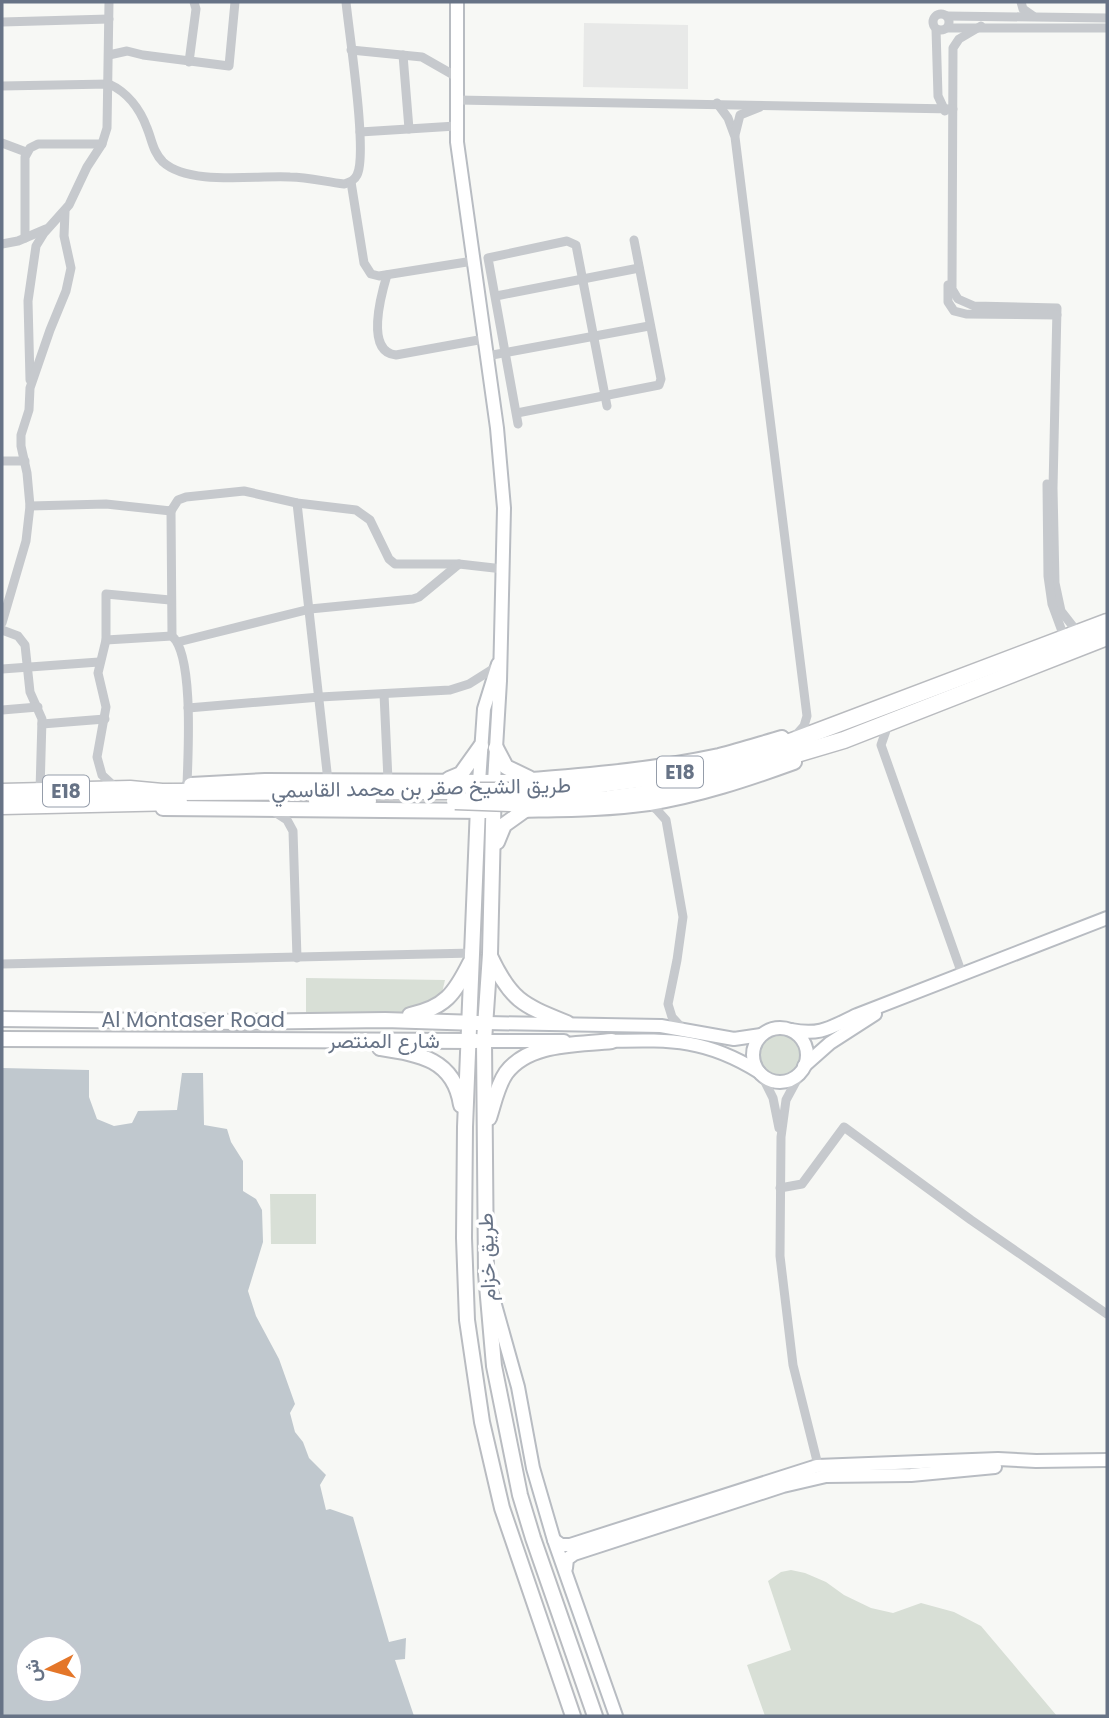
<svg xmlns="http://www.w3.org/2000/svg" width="1109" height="1718" font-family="Poppins,Vazirmatn,sans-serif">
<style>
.built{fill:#e8e9e8}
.green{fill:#d8dfd6}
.water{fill:#c0c8ce;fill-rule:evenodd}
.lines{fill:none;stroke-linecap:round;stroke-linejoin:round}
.secondary-casing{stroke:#b8bcc2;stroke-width:16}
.primary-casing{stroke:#b9bcc1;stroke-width:18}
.highway-casing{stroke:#b9bbbf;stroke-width:19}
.street{stroke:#c6c9cd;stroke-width:9}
.secondary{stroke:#fff;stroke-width:12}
.primary{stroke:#fff;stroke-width:14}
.highway{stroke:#fff;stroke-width:16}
.highway-bridge-casing{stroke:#b9bbbf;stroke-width:19;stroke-linecap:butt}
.highway-bridge{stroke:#fff;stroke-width:16}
.labels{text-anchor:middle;stroke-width:7;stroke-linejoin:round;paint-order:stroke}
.shield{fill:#fff;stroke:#959daa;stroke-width:2}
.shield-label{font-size:19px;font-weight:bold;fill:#677386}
.street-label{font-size:21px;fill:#677386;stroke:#fff}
</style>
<rect width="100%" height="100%" fill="#f7f8f5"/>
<!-- built -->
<path class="built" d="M584,23L688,25V89L583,87Z"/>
<!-- green -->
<g class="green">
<path d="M306,978L445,980L441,997L413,1012L306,1013Z"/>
<circle cx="779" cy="1055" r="22"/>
<path d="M270,1194H316V1244H271Z"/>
<path d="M791,1570L805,1573L826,1582L844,1595L871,1608L893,1613L921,1603L954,1612L981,1626L1057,1716H765L747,1665L791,1650L768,1581L781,1572Z"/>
</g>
<!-- water -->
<path class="water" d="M2,1068L89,1070V1097L97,1119L114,1126L132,1123L138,1111L177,1110L182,1073H203L204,1125L227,1129L231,1142L243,1161V1191L256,1199L262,1210L263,1242L248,1291L256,1316L279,1359L295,1404L290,1413L295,1432L303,1442L309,1458L326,1475L320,1485L326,1510L330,1509L353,1517L389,1642L406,1638L405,1659L395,1660L414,1716H2ZM28,1648H70V1690H28Z"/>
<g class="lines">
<!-- secondary casing -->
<g class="secondary-casing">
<g id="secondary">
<path d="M457,2V142L497,428L504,508L500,681L494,782"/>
<path d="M479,782L484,709L498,664"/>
<path d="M487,1023L661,1026L734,1039L761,1035"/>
<circle cx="780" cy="1055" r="27"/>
<path d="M791,1030C821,1036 831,1027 857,1015L1107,918"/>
<path d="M484,1041H564"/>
<path d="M604,1041C667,1040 703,1037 759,1072"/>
<path d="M804,1066L830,1043L875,1014"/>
<path d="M492,1294L518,1387L533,1468L554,1540L616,1716"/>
<path d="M554,1540L561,1545H570L817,1466L998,1459L1036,1461L1107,1460"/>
<path d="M566,1568L567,1559L574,1554L783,1486L826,1476L911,1475L995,1467"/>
</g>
</g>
<!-- primary casing -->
<g class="primary-casing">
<g id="primary">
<path d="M496,748L506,767L529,778"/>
<path d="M449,779L461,774L481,746"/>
<path d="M479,782L465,1127L464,1238L467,1320L482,1422L502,1508L573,1716"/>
<path d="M494,782L490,954L484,1041L486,1274L494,1366L520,1495L533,1538L595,1716"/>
<path d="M191,785L265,781L504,782C576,777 649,771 719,756C740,751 761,744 782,738"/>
<path d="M163,808L486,811"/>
<path d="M520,810C563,809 607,809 649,803C699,795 747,779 794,762"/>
<path d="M497,842L504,825L525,810"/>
<path d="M490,956C511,1001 523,1005 567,1023"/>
<path d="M410,1015C445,1008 455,993 470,963"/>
<path d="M2,1019L239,1022L385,1020L478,1023"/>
<path d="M2,1039L476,1041"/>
<path d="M380,1048C419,1054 454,1059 461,1105"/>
<path d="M489,1118C494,1103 497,1086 506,1073C529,1042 577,1045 612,1041"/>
</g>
</g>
<!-- highway casing -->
<g class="highway-casing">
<g id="highway">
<path d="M509,791L592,785L663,776L758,754L1107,622"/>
<path d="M2,792L130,789L162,792L455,791"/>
<path d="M317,801H368"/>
<path d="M510,803L608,799L638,795L709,780L844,740L1107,637"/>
<path d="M2,806L179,802"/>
</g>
</g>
<!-- street -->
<g class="street">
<path d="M1021,2L1023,9L1033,16"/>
<circle cx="941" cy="22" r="8"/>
<path d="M947,16L1107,18"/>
<path d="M2,22L109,19"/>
<path d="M981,26L959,39L953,48L952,289L958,299L974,306L1057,308L1053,488L1055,583L1061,611L1075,629"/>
<path d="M947,28H1107"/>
<path d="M936,29L938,96L945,111"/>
<path d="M351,50L422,57L457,77"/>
<path d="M109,55L127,51L143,55L229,66L235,2"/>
<path d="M403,55L409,129"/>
<path d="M189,62L196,9L194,2"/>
<path d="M2,86L109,84C127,92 140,109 147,128C152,140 153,152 163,162C189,186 256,175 290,177C308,177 326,182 344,184C350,182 354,181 357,175C368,154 349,33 346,2"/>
<path d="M457,100L953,109"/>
<path d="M717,103L728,118L735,137L807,716L804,726L797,734"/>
<path d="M360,132L456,126"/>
<path d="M735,135L740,115L760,107"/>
<path d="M2,143L26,152"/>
<path d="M351,182L364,263L371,274L379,276L473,261"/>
<path d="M25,238V157L30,148L38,144H102"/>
<path d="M2,244L18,241L46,229"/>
<path d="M387,275C381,295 365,352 396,355L484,339"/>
<path d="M948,285V302L954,311L966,314L1057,315"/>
<path d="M496,296L639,268"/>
<path d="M487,356L649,326"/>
<path d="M30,380L28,301L36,246L44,233L69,205L87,167L102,144L107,128L109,2"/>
<path d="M517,413L659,385L661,379L634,240"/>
<path d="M518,424L488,258L567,241L576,245L607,406"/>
<path d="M2,461H25"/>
<path d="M1047,484L1048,576L1052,604L1063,634"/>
<path d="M297,503L328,781"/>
<path d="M30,506L106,504L171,511L178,500L186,497L244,491L297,503L356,510L370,520L389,559L395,564H459L503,569"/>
<path d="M171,511L172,636C194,655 188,754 187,785"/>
<path d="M2,623L26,541L30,506L27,473L21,446V435L29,410L30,388L50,330L66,291L71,268L64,236L65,212"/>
<path d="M2,630L18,636L25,645L30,692L42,719L40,791"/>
<path d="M106,640L172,636"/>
<path d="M178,642L310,609L413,599L419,597L459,564"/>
<path d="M2,669L99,662"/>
<path d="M384,694L388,780"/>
<path d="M188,708L320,697L450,690L469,684L496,667"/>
<path d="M2,710L38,707"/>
<path d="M42,724L105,719"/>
<path d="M888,725L881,745L962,974"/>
<path d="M116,788L102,775L97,757L106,707L98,673L106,640V594L170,600"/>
<path d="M649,804L657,810L666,820L683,917L677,960L668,1004L672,1017L682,1028"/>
<path d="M273,811L287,820L293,831L297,958"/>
<path d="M2,964L473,953"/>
<path d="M800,1074L786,1100L781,1137L780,1256L793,1365L819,1469"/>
<path d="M762,1076L773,1098L779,1128"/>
<path d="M780,1188L802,1184L844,1127L971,1220L1107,1314"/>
</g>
<!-- secondary -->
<use href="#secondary" class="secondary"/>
<!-- primary -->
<use href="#primary" class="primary"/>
<!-- highway -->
<use href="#highway" class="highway"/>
<!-- highway-bridge casing -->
<g class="highway-bridge-casing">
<g id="highway-bridge">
<path d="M473,791H509"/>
<path d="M455,801L510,803"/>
</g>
</g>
<!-- highway-bridge -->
<use href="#highway-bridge" class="highway-bridge"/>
</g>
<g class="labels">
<!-- shield labels -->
<g class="shield">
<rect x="657" y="756.5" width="46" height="31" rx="5"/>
<rect x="43" y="775.5" width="46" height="31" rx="5"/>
</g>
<g class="shield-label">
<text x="680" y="779">E18</text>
<text x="66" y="798">E18</text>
</g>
<!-- street labels -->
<g class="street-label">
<text transform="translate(421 788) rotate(-1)" y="7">طريق الشيخ صقر بن محمد القاسمي</text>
<text x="193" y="1027">Al Montaser Road</text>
<text x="384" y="1048">شارع المنتصر</text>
<text transform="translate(487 1257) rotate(-92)" y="7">طريق خزام</text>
</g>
</g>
<!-- border -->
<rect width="1109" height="1718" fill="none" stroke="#677386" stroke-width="7"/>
<!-- north arrow -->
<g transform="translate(49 1669) rotate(264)"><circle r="33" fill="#ffffff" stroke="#c2c7cf" stroke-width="2"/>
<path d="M0-5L12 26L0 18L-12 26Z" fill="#e47629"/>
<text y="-10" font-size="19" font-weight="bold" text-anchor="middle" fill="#677386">ش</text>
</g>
</svg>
